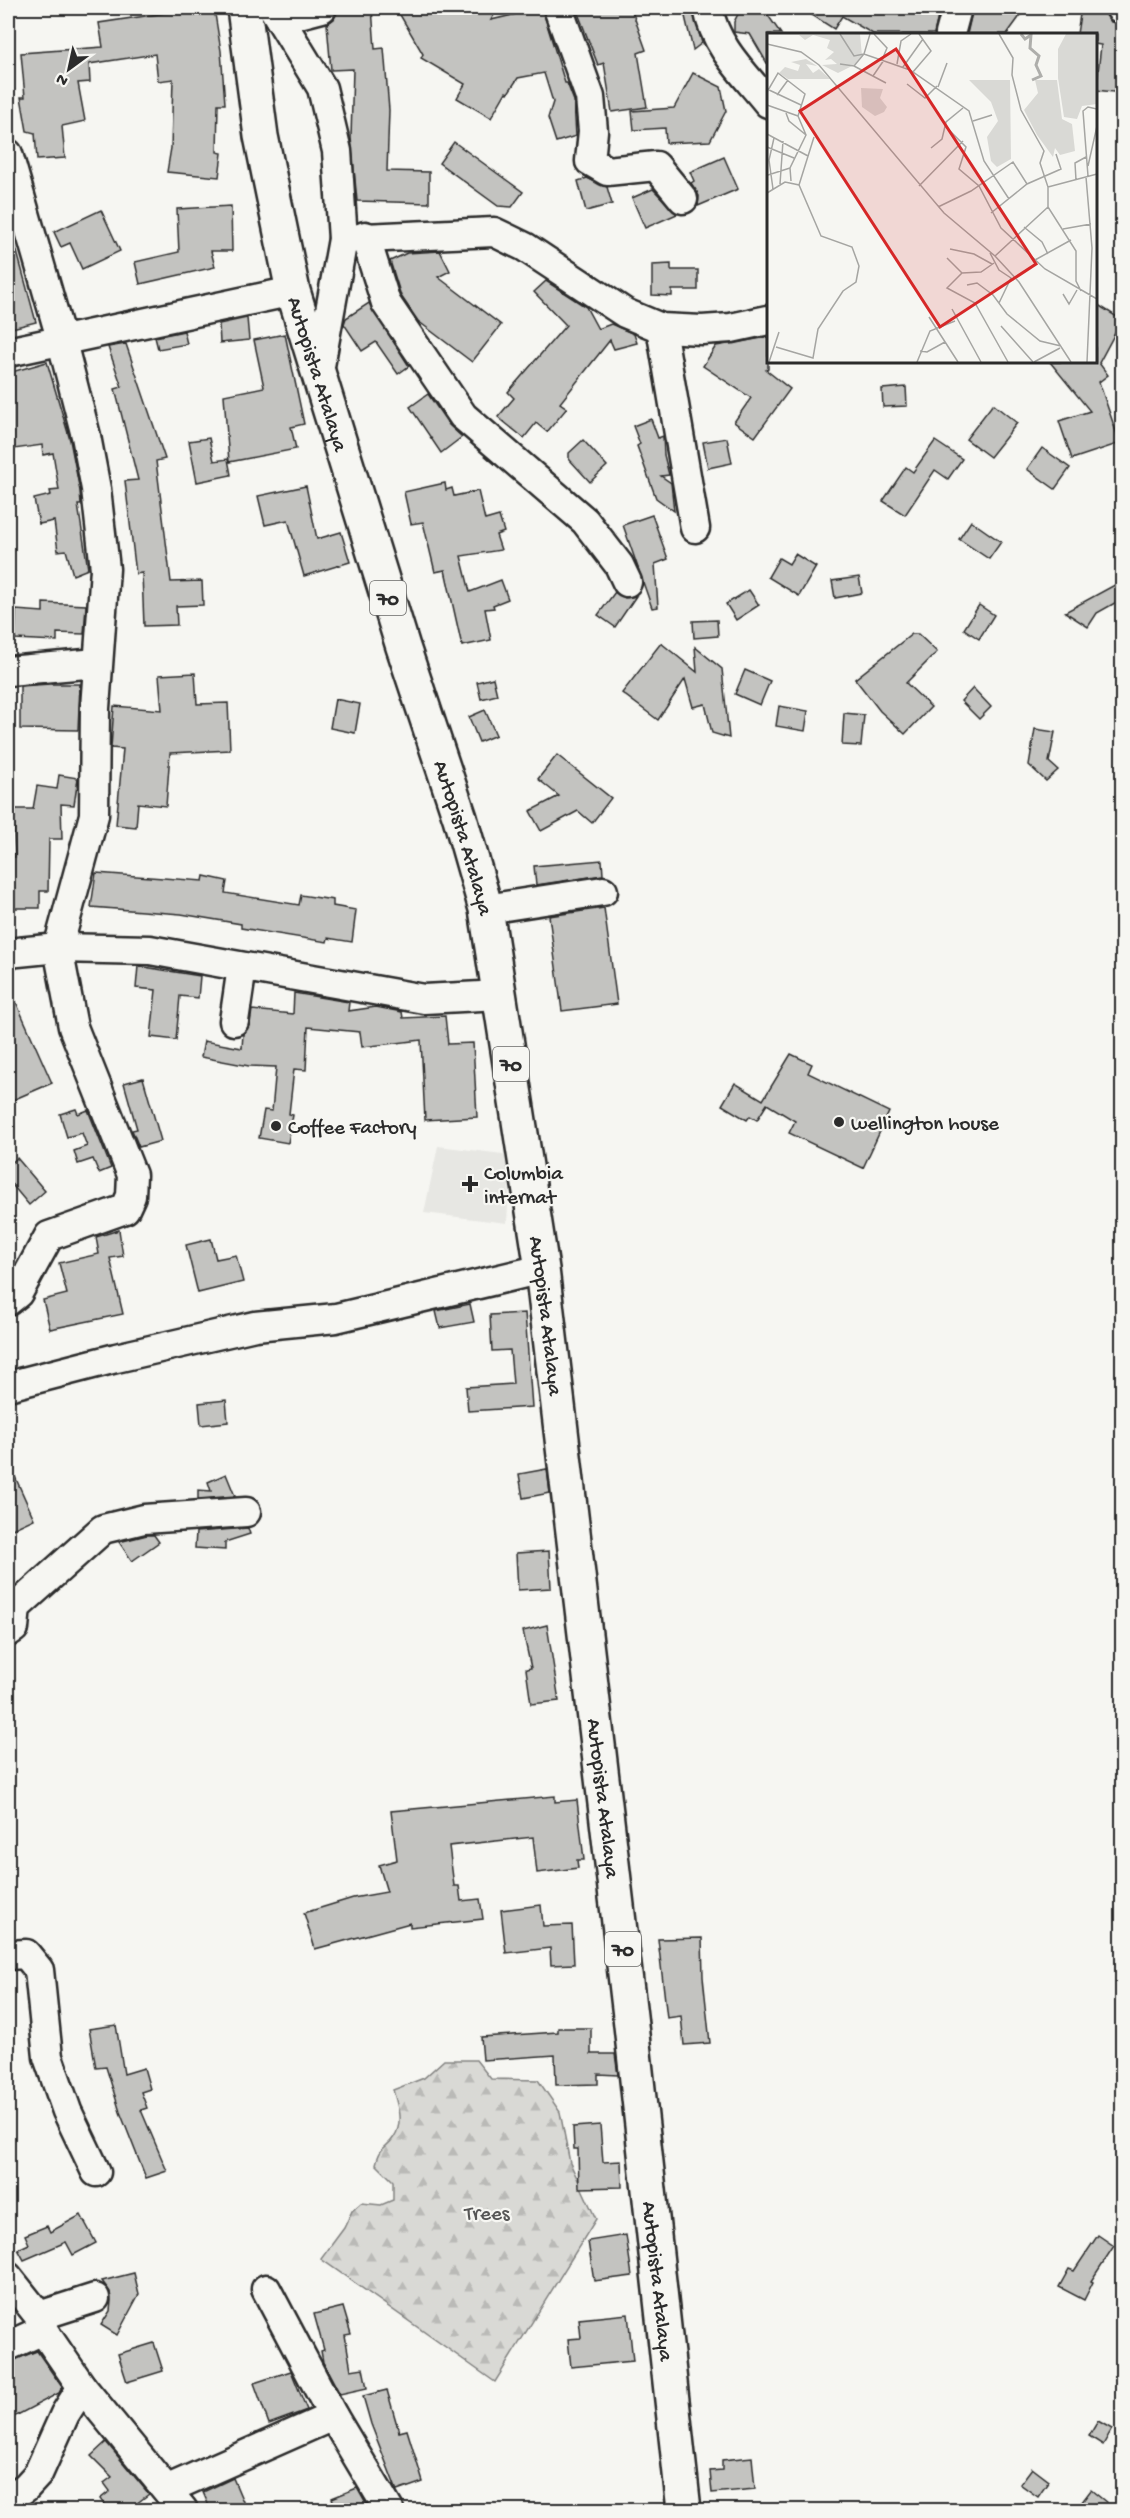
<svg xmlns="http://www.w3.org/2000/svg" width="1130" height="2518" font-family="'Gochi Hand',sans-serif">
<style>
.built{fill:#e7e7e3}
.forest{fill:url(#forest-firs);stroke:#828280;stroke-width:1.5}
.building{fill:#c3c3c0;stroke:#2b2b2b;stroke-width:1.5}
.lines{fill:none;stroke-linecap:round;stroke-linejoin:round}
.minor-casing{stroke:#2b2b2b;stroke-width:33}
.major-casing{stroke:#2b2b2b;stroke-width:38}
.minor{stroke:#f6f6f2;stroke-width:28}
.major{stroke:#f6f6f2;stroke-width:33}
.poi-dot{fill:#2b2b2b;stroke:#f6f6f2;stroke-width:2}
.labels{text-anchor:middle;stroke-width:4.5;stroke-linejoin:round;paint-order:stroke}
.shield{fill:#f6f6f2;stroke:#686867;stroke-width:1.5}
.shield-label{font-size:20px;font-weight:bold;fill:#2b2b2b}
.street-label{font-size:21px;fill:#2b2b2b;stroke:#f6f6f2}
.poi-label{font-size:21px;fill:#2b2b2b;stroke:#f6f6f2;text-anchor:start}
.park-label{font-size:21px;fill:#565656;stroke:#f6f6f2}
.inset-river{fill:none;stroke:#aeaeab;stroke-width:3}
.inset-road{fill:none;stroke:#a5a5a2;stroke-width:1.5}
.view{fill:#d62828;fill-opacity:0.15;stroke:#d62828;stroke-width:3}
.inset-edge{fill:none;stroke:#2b2b2b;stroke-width:3}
</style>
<defs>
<pattern id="forest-firs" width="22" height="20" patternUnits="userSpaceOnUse" patternTransform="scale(1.5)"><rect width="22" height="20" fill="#d9d9d5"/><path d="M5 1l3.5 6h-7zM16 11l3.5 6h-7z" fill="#babab7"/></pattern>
</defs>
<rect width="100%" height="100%" fill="#f6f6f2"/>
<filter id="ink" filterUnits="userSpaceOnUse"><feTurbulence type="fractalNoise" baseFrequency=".0167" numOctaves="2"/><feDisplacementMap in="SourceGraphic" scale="12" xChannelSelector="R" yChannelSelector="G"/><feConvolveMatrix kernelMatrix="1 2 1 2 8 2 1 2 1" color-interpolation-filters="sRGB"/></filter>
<g filter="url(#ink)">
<!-- built -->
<path class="built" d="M438,1146L511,1155L507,1223L424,1213Z"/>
<!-- forest -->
<path class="forest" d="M444,2060H476L491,2079L538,2080L560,2112L570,2163L596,2219L495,2382L321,2259L344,2228L352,2211L361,2203L381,2205L393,2200V2181L376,2164C381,2144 386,2150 394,2137C404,2122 397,2104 393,2090L424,2078Z"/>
<!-- building -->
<g class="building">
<path d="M199,8H214L221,51L225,104H218L217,152L222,153L219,177L167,172L171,148L173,79L158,81L155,54L89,64L90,82L78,83L85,121L62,126L65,158L37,160L35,133L27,131L21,97H25L21,53L103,47L99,23Z"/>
<path d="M349,8H372L375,49L384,48L389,110L387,171L429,172V203L357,201L351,138L353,69L331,70L327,24L334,19L338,10Z"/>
<path d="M396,8H498L491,20L542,8L565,83H567L574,101L576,136L556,142L548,118L553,102L544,73L518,78L508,93L506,92L491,118L457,98L465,84L421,58L423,54Z"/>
<path d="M576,8H631L646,50L638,53L647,107L612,112L604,63L598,65Z"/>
<path d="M683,8H692L702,43L693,50Z"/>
<path d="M741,8H763L781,34H768V65L750,34L734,32V22Z"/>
<path d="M801,8H940L934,34H873L842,16L834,29Z"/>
<path d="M973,8H1026L1007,34H967Z"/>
<path d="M1081,8L1105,13L1111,22L1122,24V93L1096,90L1101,45L1095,44V34H1077Z"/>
<path d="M693,73L721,87L726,111L710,141L666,143L665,128L634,130L632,111L674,108Z"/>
<path d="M454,142L523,192L512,207L498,206L439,163Z"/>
<path d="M724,157L738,189L698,206L699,196L691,183L694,181L690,172Z"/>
<path d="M587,178L607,187L612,204L586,211L578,181Z"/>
<path d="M653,189L677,214L645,228L632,198Z"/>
<path d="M231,206L232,251H211L215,267L140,284L135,262L179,252L177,209Z"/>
<path d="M101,210L120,251L82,269L70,243L61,247L54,232Z"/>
<path d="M13,237L36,322L8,329V238Z"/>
<path d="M440,251L450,271L438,277L501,325L472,362L418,321L401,296L390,261L407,253Z"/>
<path d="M671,264V270H698V290H672V296L652,295V265Z"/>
<path d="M546,281L586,307L598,329L611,324L634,334L637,343L614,349L610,340L560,403L567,408L547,432L536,423L524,438L498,417L514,398L508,392L566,325L534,292Z"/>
<path d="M369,303L409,366L398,374L376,342L362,351L344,324L346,318Z"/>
<path d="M1095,303L1122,320L1099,363L1108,375L1099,382L1121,446L1117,444L1072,459L1059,421L1090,411L1050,362H1095Z"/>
<path d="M247,318L249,340L220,343L219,324Z"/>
<path d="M184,331L187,344L158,349L155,337Z"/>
<path d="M285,334L304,424L291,427L296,449L229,462L224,395L264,387L254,340Z"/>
<path d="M768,337V369L766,370L790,389L755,437L734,422L751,398L703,366L716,346Z"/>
<path d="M126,344L165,459L156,461L171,582L202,581L203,605L176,606L177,625L144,626L142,573L136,574L125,481L138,480L115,389L122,387L108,347Z"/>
<path d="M47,362L70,440L80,491L81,505H78L88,569L73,575L66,550L58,551L54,521L39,524L34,499L51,495L50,491L59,490L53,453L43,455L42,445L14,449L8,406V373Z"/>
<path d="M906,387L907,406L883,407L882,389Z"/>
<path d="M428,394L449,425L462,437L441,453L410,407Z"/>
<path d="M993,404L1017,423L990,457L966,439Z"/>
<path d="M651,419L658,438L663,436L664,455L669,475L661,476L671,483L674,511L656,498L637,446L640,444L633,426Z"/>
<path d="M209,438L214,461L228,459L231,475L197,482L189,441Z"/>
<path d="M727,438L732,463L708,468L703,442Z"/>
<path d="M583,440L607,466L590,482L569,459V453Z"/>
<path d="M935,441L962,459L948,479L935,470L905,515L883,501L906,467L913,472Z"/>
<path d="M1042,448L1070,468L1055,489L1027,469Z"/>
<path d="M445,483L446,490L452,488L454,496L478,491L485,520L499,516L504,532L496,535L501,550L461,556L470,592L501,580L508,599L493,605L494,608L485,609L491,640L462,646L445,570L435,572L423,522L411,524L404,492Z"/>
<path d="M306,486L317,539L341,532L350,562L304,576L288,520L265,525L258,496Z"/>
<path d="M652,515L668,559L655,564L658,607L652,608L623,525Z"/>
<path d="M971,521L1001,542L989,559L959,539Z"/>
<path d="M795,554L816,567L799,596L768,577L779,558L789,564Z"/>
<path d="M859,577L862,593L835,598L832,581Z"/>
<path d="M1122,581V599L1097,613L1088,627L1065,612Z"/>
<path d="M749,590L759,605L736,620L726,604Z"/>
<path d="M615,592L625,598L636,596L615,627L598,615Z"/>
<path d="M43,603L86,605L84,634L57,633V641L15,639L16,610L43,612Z"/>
<path d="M979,605L994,615L979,639L964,629Z"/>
<path d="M717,620L718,636L694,638L693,621Z"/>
<path d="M912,634H918L937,652L906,683L931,707L905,734L880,711L855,679Z"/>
<path d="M661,643L697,672L695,647L722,669L729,738L712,733L705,704L693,707L685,679L658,720L622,693Z"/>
<path d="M745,670L770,681L760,705L735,694Z"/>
<path d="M195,673L197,704L228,703L230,750L170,753L166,806L138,803L136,827L116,825L123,749L111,748L114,706L162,710L159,675Z"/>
<path d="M493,678L497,695L481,699L477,682Z"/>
<path d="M50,684H80L78,730L20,729V686Z"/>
<path d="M973,688L991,707L979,719L961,701Z"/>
<path d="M335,699L360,704L355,733L330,728Z"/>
<path d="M779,706L808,711L805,731L776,726Z"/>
<path d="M485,710L496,735L479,742L469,717Z"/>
<path d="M844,713L864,715L861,746L842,745Z"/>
<path d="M1035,729L1055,732L1049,762L1058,770L1046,781L1029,765Z"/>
<path d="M557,755L611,798L592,823L578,811L541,831L530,811L559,796L538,779Z"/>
<path d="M59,775L78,778L74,805L61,804L62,839H49L48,891H40V908H8V857H15L13,809H33L37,786L57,789Z"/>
<path d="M602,860L603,875L536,885L534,866Z"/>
<path d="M96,873L203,881L204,876L227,881L225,893L299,905L301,895L333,900V906L356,910L352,942L328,938L327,942L241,928V924L181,914L91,907Z"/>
<path d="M604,908L617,1004L562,1011L549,916Z"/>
<path d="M138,966L200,976L198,998L180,996L176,1040L151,1037L156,990L136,988Z"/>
<path d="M8,984L52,1083L8,1102Z"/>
<path d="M294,993L349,1002L348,1011L376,1007L402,1012L403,1018L445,1016L448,1044L473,1043L477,1117L425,1120L421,1040L362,1047L360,1032L308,1027L306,1070L294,1069L289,1114L293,1115L288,1143L259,1138L264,1110L272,1111L276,1067L249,1066L201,1057L204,1041L242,1048L243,1034L250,1024L252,1010L293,1014Z"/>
<path d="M791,1054L812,1064L808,1073L889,1112L863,1168L789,1133L795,1121L767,1104L757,1120L750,1116L747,1120L722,1105L735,1083L763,1100Z"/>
<path d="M143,1078L161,1141L139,1147L132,1130L137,1129L124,1083Z"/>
<path d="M76,1109L78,1114L88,1110L111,1168L99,1173L93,1159L78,1164L74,1151L87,1146L82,1133L67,1137L60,1114Z"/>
<path d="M17,1158L45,1191L29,1205L8,1180V1166Z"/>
<path d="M119,1230L123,1256L110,1258L123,1314L50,1329L43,1300L67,1294L59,1263L99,1254L96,1237Z"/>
<path d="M211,1239L216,1259L236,1255L243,1282L198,1293L186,1245Z"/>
<path d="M470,1304L474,1322L440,1328L436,1311Z"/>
<path d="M525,1313L532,1407L468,1411L466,1387L513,1384L510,1350L492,1351L490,1315Z"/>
<path d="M226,1400L228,1422L201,1425L199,1403Z"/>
<path d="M8,1461L34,1519L8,1531Z"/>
<path d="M547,1469L550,1493L523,1498L519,1474Z"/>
<path d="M226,1474L235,1496L198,1499V1490L211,1491L208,1482Z"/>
<path d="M248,1528L250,1534L225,1542V1550L195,1548L196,1532Z"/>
<path d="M147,1535H154L159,1542L132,1561L119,1542Z"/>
<path d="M549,1551L551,1588L518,1590L516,1553Z"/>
<path d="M547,1625L559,1701L531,1704L526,1669L531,1668L523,1631Z"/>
<path d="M555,1796V1802L577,1800L584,1860H577L578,1868L537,1873L533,1837L449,1846L454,1886H459L461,1901L480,1899L483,1919L410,1927V1923L315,1949L304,1913L353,1898L387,1892L379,1865L397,1860L391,1811Z"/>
<path d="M541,1905L543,1926L572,1925L574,1964L551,1965L550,1948L506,1953L501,1910Z"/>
<path d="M702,1938L703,1977L710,2043L684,2045L681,2016L667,2018L658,1939Z"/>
<path d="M116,2025L124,2074L144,2068L150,2089L141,2092L147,2108L141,2110L167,2171L146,2178L120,2112L106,2067L96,2068L89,2029Z"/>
<path d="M558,2028H591V2054H615L618,2075L598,2074V2084L556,2085L555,2055L483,2060L481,2037L558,2032Z"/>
<path d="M600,2125L603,2162L621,2161L622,2187L579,2188L578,2149H574L573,2127Z"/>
<path d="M81,2215L96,2243L73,2255L66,2242L24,2260L18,2249L29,2244L25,2235L47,2226L50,2232Z"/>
<path d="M626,2235L632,2276L594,2281L588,2241Z"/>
<path d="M1098,2235L1114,2246L1091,2281L1093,2282L1084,2300L1059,2287L1069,2269L1074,2271Z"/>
<path d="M134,2273L139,2294L117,2335L101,2325L110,2311L111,2301L110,2292L102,2281Z"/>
<path d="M343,2307L351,2334L345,2335L351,2370L363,2368L367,2388L340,2394L323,2362L321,2351L324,2350L314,2314Z"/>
<path d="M628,2314L633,2361L571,2367L568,2339L581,2338L579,2319Z"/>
<path d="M154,2343L163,2371L127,2382L118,2354Z"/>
<path d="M37,2351L62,2387L59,2393L8,2420V2362Z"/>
<path d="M291,2371L307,2410L269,2424L254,2383Z"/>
<path d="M387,2390L399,2432L407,2430L423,2482L397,2491L371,2424L363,2396Z"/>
<path d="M1098,2421L1112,2429L1103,2445L1089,2436Z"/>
<path d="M106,2442L149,2494L127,2511H109L100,2499L110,2491L104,2483L112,2477L91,2456Z"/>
<path d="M752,2457L755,2489L712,2493L710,2471L722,2470V2460Z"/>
<path d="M1032,2468L1049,2481L1038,2497L1020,2484Z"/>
<path d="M233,2478L247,2511H211L203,2492Z"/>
<path d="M357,2488L370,2511H337L332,2498Z"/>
<path d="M1091,2490L1117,2511H1075Z"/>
</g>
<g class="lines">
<!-- minor casing -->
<g class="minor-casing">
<g id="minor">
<path d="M273,8L322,88L337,151L343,239L318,377"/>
<path d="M558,8L590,97L593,131L590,161L607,171L656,166L683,199"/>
<path d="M708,8C715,47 744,73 768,103"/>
<path d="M1120,8H1122"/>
<path d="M280,19L322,8"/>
<path d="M950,34L957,8"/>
<path d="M8,154L62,342L86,436L96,489L105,569L95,708L94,815L58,948L73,1027L132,1175L131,1196L125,1209L49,1236L18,1293L8,1301"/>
<path d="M365,236L386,303L463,416L585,521L619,565L627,582"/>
<path d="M343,239L494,232L525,247L625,313L661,328L702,330L731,328L768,320"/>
<path d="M661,328L695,528"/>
<path d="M8,352L293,291"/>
<path d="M8,671L97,663"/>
<path d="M486,909L603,891"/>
<path d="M8,953L58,948L150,950L424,999L500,995"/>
<path d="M234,1021L242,967"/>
<path d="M8,1386L116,1358L255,1326L336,1318L542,1269"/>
<path d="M8,1632L14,1628L16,1607L103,1529L144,1519L246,1512"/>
<path d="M8,1955L26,1954L39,1970L48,2057L67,2111L96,2172"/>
<path d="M8,2277L39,2316L43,2330L82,2387L183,2510"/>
<path d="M266,2289L333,2416L389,2510"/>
<path d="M39,2316L95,2298"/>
<path d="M8,2346L43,2330"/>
<path d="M168,2489L333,2416"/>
<path d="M8,2499L26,2487L38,2474L65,2414L82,2387"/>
</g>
</g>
<!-- major casing -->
<g class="major-casing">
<g id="major">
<path id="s1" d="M244,8L261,136L293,291L403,647L460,818L486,909L542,1269L630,2016L684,2510"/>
</g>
</g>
<!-- minor -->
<use href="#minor" class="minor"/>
<!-- major -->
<use href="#major" class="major"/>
</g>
</g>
<!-- markers -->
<g class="poi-dot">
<circle cx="839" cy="1122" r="6"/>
<circle cx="276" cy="1126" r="6"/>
<path d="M467 1175h6v6h6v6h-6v6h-6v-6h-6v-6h6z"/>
</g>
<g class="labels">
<!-- shield labels -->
<g class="shield">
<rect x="370" y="581" width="36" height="34" rx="4.5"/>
<rect x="493" y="1047" width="36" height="34" rx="4.5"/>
<rect x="605" y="1932" width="36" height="34" rx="4.5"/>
</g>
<g class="shield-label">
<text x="388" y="605">70</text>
<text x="511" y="1071">70</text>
<text x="623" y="1956">70</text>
</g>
<!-- street labels -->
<g class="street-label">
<text dy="7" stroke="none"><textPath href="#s1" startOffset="374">Autopista Atalaya</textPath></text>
<text dy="7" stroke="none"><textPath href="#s1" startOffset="860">Autopista Atalaya</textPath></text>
<text dy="7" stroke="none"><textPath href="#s1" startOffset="1346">Autopista Atalaya</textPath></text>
<text dy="7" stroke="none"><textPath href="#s1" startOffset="1832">Autopista Atalaya</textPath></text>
<text dy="7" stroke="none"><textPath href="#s1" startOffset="2318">Autopista Atalaya</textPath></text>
</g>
<!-- poi labels -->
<g class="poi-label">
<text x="851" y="1129">wellington house</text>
<text x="288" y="1133">Coffee Factory</text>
<text x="484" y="1179">Columbia<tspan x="484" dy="24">internat</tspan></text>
</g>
<!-- park labels -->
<g class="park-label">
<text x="487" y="2219">Trees</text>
</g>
</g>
<!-- overview -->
<g transform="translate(767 33)">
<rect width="330" height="330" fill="#f6f6f2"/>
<path d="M93,1L95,23L87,32L71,40L55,32L70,31L64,26L58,27L67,19L60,15L63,7L46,2L38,7L32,2ZM299,1H330V71L315,73L310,86L297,84L291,45V16ZM39,26L50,33L39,31L46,40L52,36L63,46H21L12,40L18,34L31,38L33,32L24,29ZM202,47H243L244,126L230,134L224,128L220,104L231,88L224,69ZM268,47H290L295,86L305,91L308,118L293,122L288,115L286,124L270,102L257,77L271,60ZM94,55L116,56L113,65L120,74L117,79L108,83L95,74Z" fill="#d9d9d5"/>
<path class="inset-river" d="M254,1L258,6L264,2L263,15L272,23L269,32L274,43L265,47"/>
<path class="inset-road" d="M73,1L87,23L97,21L143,37L202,78L217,128L242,166M107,1L120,15L115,27M232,1L246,25L245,42L254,77L277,118L273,130L281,154V174L309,218V248L314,258M0,11L34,19L52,32L177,180L228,223L252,249L304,329M73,31L87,33L97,21L103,1M130,31L134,8L144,1M87,33L119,50M136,34L156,6M146,39L164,18L152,1M106,43L117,27M140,51L158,65L170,53M171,54L180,30M0,56L34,72M0,59L11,40L38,61L31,83L39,102L23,135L24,148M10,62L21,47M0,72L31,83M19,80L22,88L39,102M206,88L225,82M179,94L199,114L192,136L212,153L234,195L278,236L330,266M0,101L41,123M0,114L27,125M164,115L175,106L179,89L196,75M321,133L330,93M1,142L23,135M321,143L316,78L321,74L330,76M319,144L325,215L320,329M309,147L308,130L319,124M13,151L16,108M32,152L47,104M152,153L196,108M281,154L330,141M6,156L2,127L7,105M0,160L18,149L32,152L54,203L85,214L92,233L89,249L76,258L51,296L46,325L9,314M171,174L204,158L246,129L260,151M224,180L260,151L294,136L289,121M257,194L275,209L281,221M296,196L324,191M183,216L207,221L225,231M223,220L232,237L247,247M228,223L281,174M180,225L195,240M268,227L304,207M227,230L214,239L195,240L180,255L208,270L241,329M200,252L210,250L226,262L240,281L273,308L294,313M296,261L302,271L310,257M232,270L244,245M185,276L214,329M162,284L191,329M234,293L266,329M153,318L160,319L178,309M2,329L12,299M150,329L163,298L188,288M267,329L293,315"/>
<path class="view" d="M129,16L269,231L173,294L33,78Z"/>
<rect width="330" height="330" class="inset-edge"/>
</g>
<!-- margin -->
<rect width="1130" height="2518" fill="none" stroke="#f6f6f2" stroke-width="30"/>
<rect x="15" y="15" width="1100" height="2488" fill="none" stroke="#2b2b2b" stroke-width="2" filter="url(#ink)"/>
<!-- north arrow -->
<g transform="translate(69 69) rotate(213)" stroke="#f6f6f2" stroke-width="4.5" paint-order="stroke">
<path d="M0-4.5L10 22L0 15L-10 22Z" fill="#2b2b2b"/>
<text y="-9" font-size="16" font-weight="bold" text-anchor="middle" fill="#2b2b2b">N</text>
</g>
</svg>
